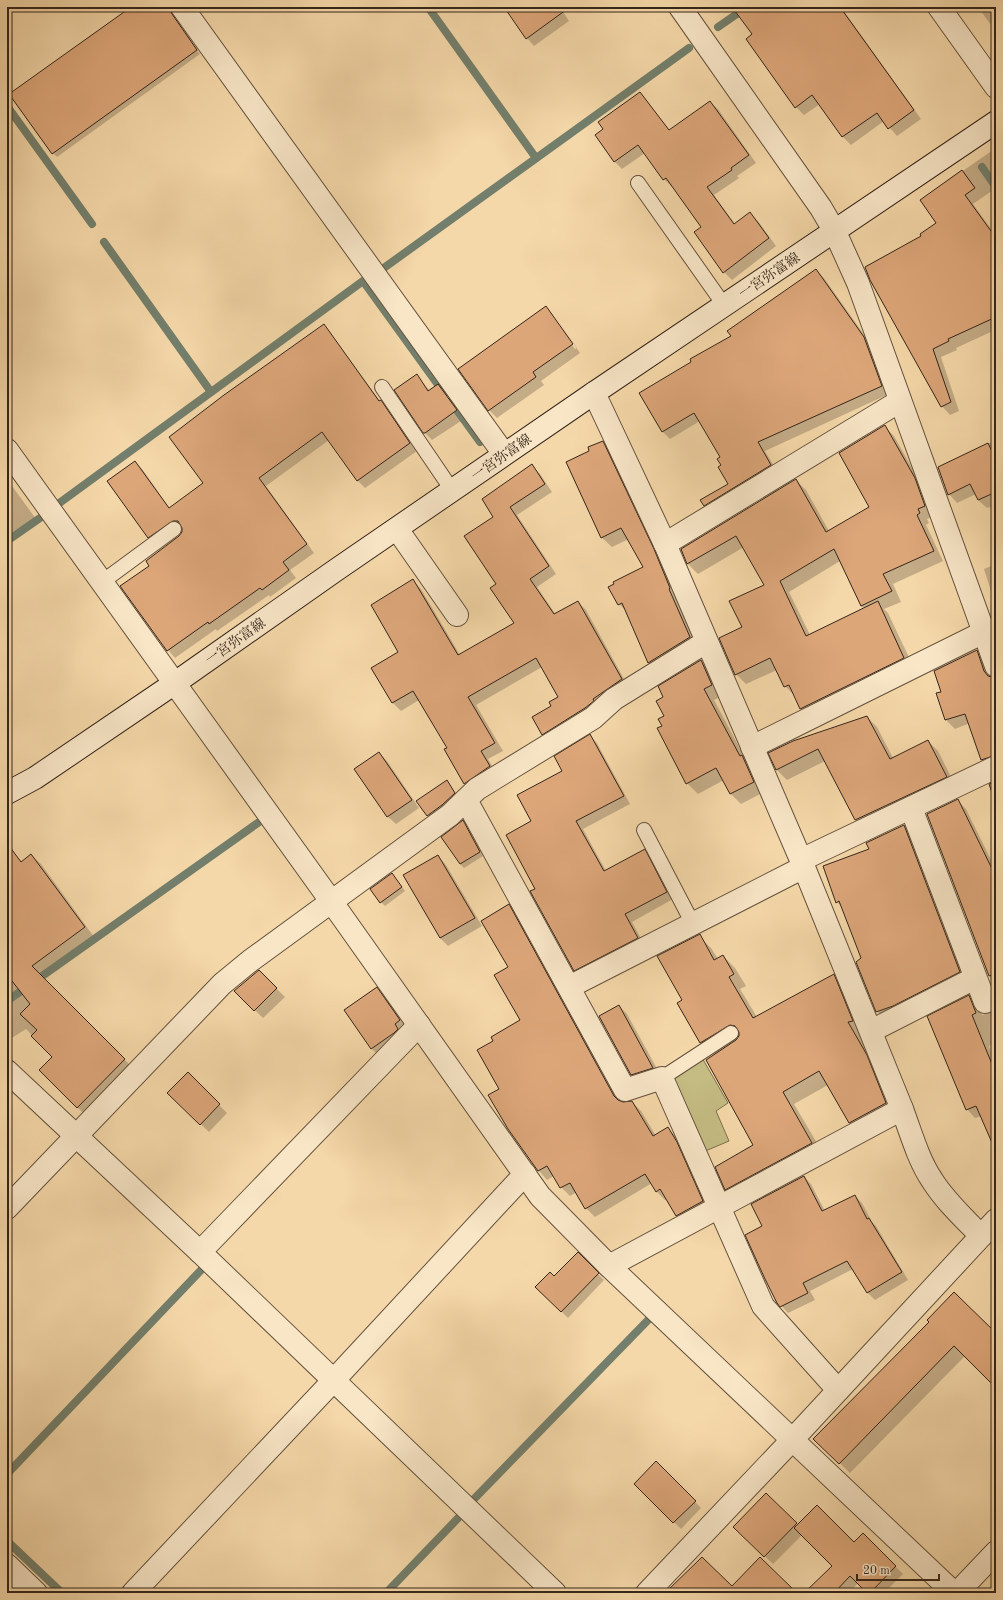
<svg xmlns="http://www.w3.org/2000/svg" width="1003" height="1600" font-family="'Old Standard TT','Noto Serif JP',serif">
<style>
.green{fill:#c4bc82;stroke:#7c704e}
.shadow{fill:#0003;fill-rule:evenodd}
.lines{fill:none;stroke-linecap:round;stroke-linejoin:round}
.stream{stroke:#737f6c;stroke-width:8}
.building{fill:#dca679;stroke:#35251a}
.service-casing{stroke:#65523e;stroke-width:16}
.minor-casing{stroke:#65523e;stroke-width:24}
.tertiary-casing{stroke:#65523e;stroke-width:24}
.secondary-casing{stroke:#35251a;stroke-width:24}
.service{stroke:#f8e6c7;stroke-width:14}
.minor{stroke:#f8e6c7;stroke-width:22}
.tertiary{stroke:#f8e6c7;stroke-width:22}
.secondary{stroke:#f8e6c7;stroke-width:22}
.labels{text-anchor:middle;stroke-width:3;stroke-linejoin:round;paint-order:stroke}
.street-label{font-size:14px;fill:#35251a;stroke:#f8e6c7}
</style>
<rect width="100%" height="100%" fill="#f5d8a9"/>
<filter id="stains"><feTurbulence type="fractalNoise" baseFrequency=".005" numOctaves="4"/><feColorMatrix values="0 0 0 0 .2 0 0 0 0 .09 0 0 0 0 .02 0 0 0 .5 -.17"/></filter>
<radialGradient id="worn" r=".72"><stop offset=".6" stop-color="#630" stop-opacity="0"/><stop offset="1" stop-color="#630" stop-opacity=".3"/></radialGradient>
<!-- green -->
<path class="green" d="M701,1056L728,1103L716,1111L729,1141L703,1152L670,1076Z"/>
<!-- shadow -->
<g class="shadow">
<path d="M133,7H168L200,54L57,157L53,153Z"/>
<path d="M505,7H560L569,21L534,46L527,38Z"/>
<path d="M733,7H841L921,119L897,136L884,121L851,145L843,137L820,104L804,115L796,107L754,35Z"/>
<path d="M978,7H996V32Z"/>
<path d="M640,94L647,101L670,131L710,102L718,109L756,163L737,176L739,178L714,195L735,224L750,214L758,221L776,246L732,280L724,272L695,232L702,227L673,186L672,187L664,179L645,153L622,169L614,161L605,129Z"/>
<path d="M993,150L996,152V188L973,204L996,236V338L993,331L956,348L957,350L941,357L959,411L950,415L942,406L871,280L937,223L921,200Z"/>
<path d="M816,270L824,278L872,346L889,394L765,451L778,473L712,513L704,505L729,484L722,466L721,457L700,421L670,439L662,431L693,362L732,336Z"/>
<path d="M545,307L553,315H551L575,349L577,348L554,315L580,353L541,381L544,385L497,418L489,410L460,370Z"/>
<path d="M323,326L331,334L380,401L388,409L417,451L365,488L357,480L329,440L266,486L314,553L290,570L296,578L270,597L269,595L217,631L216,629L175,658L168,650L151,566L180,537L183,532V528H181L156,545L148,537L135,462L143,470L170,509L205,484Z"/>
<path d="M417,376L430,391L438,385L446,393L464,419L432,440L424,432Z"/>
<path d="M884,426L894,436L924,489L934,516L927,519L929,523L926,525L943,561L893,584L901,602L884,609L888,613L914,668L811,719L801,709L795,696L785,686L777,670L746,684L736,674L743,628L766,585L744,547L698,574L688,564L682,549L796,480L806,490L829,531L871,508ZM840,561L861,606L865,609L810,635L789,592Z"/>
<path d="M996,440V519L990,507L987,508L978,500L976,494L957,503L949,494L939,468Z"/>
<path d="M602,442L613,452L700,648L659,673L649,663L626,611L619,604L644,567L629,539L612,547L601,537L591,451Z"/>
<path d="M532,466L540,474L552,492L517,515L556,574L537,587L556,615L578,602L586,610L629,688L551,742L543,734L553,707L559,697L542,667L476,705L503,751L488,759L497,775L473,791L465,783L448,748L419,700L401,711L393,703L372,669L400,652L413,581L421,589L460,655L516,624L497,584L495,517Z"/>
<path d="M7,479L36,519L7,539Z"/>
<path d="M996,564V607L984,569Z"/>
<path d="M977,651L985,659L992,678L996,679V766L990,768L982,760L970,723L955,729L946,720L938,694L942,692Z"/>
<path d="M701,661L712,672L722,696L714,700L746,760L753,767L764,792L741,804L730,793L724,780L698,794L687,783L663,726L665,716L664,698Z"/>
<path d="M867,717L877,727L893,758L928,741L938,751L956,787L866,830L856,820L825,761L787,780L777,770L770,753Z"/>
<path d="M590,736L597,743L630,804L583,829L606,871L644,851L652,858L673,899L632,922L645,946L582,977L575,970L536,889L532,822L564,772Z"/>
<path d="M379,753L387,761L419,808L396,824L387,816Z"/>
<path d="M447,781L458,797L431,820L418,801Z"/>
<path d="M996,781V802L990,785Z"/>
<path d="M957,800L966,809L996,870V988L993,985L928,814Z"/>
<path d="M463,821L466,825L483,856L464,868L460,864Z"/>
<path d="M904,826L912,834L967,980L885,1019L877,1011L863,959L843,908L837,902L870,849Z"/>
<path d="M13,852L22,862L31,855L41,864L94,937L40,976L134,1069L87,1117L40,1070L53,1057L26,1029L7,1041V856Z"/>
<path d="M438,856L446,865L482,926L448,946L440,938Z"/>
<path d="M392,874L405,891L385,906L381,902Z"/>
<path d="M509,905L517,914L621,1102H632L641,1111L656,1136L668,1129L677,1137L711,1210L686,1224L677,1215L667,1199L665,1200L656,1191L652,1183L595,1217L586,1208L577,1192L570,1196L561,1187L554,1176L547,1180L539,1171L509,1128L500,1089L495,1041L522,1021L509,967Z"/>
<path d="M699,936L711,948L718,959L723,956L735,968L746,986L740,989L757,1017L833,975L845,987L864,1033L859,1034L878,1068L898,1115L861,1135L849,1123L828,1085L794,1104L824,1155L738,1201L726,1189L755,1145L714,1055L701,1042L683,1000Z"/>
<path d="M259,971L285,997L263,1018L235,991Z"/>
<path d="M377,989L385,997L408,1029L380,1057L372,1049L345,1010Z"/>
<path d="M969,996L977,1005L982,1015L996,1011V1043L989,1046L996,1063V1124L982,1116L975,1118L967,1109Z"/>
<path d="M619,1006L627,1014L661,1076L640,1083L632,1074Z"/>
<path d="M188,1074L227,1113L209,1132L169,1093Z"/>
<path d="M804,1177L811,1184L825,1211L855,1196L862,1203L872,1222L876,1226L908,1280L875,1300L868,1293L853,1269L810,1291L815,1300L788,1313L778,1302L763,1227Z"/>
<path d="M578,1254L604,1280L568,1318L537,1287L554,1277Z"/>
<path d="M930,1322L996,1335V1387L965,1356L850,1473L815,1439Z"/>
<path d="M656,1463L701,1508L681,1529L635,1484Z"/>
<path d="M766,1494L797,1526L854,1543L863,1535L903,1574L884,1593H868L858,1583L849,1593H811L833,1566L802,1535L773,1564L734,1527Z"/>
<path d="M156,1588L161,1593H152Z"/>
</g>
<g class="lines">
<!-- stream -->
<g class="stream">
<path d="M428,7L536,158"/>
<path d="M718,27L747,7"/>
<path d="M7,106L92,224"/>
<path d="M982,167L996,187"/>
<path d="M104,242L211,392"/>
<path d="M381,270L689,48"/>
<path d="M451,402L480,442"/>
<path d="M58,504L363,281L444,393"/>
<path d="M7,541L40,518"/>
<path d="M7,1001L262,820"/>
<path d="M7,1474L204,1267"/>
<path d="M473,1500L651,1317"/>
<path d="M7,1541L62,1593"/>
<path d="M386,1593L462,1514"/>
</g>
</g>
<!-- building -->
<g class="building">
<path d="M131,7H169L172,14L197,50L52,154L9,94Z"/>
<path d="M504,7H570L526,39Z"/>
<path d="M732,7H840L914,110L888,129L877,113L842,137L812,95L795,108L746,39L752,34Z"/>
<path d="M640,92L669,130L710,101L749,155L731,168L732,170L707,187L734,224L750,212L769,238L723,273L694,232L701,227L666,178L663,180L638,145L614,162L595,135L603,129L598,122Z"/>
<path d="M962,170L975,188L965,195L996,238V317L948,339L949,341L933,349L951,402L941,407L870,280L865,267L921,236L920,234L936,223L920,200Z"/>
<path d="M816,269L864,337L882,386L758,442L771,465L704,506L700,500L728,484L718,467L721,465L717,459L720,457L694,413L662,432L639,393L691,362L690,359L731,336L727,331Z"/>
<path d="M546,306L573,344L533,372L536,377L488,411L458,369Z"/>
<path d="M324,324L379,401L381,400L410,443L357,481L322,432L259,478L307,544L283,562L289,570L262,590L260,588L209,624L208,622L167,651L120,586L149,566L146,561L179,536L182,532V528L178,521H173L148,538L107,481L135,461L169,508L203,483L169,437L224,395Z"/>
<path d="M417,374L428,391L438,384L457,410L425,433H423L394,390Z"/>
<path d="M885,425L915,478L925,506L918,509L920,513L917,515L934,551L883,574L892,591L861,606L834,549L780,581L806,636L878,601L904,658L800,709L789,685L784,687L770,658L735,675L719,638L742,627L729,601L764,585L736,536L687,564L681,549L796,479L826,532L869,507L839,453Z"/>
<path d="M603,441L654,549L670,588L669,589L690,637L648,663L622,603L618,605L608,587L614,584L613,582L643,567L621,528L601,538L566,462L589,451L588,447Z"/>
<path d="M988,443L996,460V492L978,500L970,484L948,495L938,467Z"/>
<path d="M532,464L545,484L510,507L549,566L530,579L554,614L578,601L622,679L593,699L594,701L585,708L542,735L532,717L551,706L549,702L558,697L536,658L468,697L495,743L481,751L490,766L464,784L444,749L447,748L413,691L392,703L371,668L398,652L371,605L413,579L458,655L514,623L490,588L496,584L464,536L493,517L482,499Z"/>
<path d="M977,650L984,671L988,676L996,678V755L981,760L965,714L945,720L936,693L941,692L934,671Z"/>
<path d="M701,660L712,685L704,689L740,756L742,755L754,782L730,794L716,768L686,784L657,728L662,726L658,719L664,716L656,701L663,697L658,686Z"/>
<path d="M867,716L890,759L928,740L947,777L855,820L818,749L776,770L768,753L793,741Z"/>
<path d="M590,734L624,796L576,821L604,871L645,849L667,892L625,914L638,938L574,971L530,891L535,889L506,835L531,821L517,795L562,771L554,756Z"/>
<path d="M379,752L412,800L387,817L354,769Z"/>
<path d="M447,780L455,793L442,805L427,816L416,801Z"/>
<path d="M996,781V793H992L989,784Z"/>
<path d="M958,799L996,877V973L989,976L927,814Z"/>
<path d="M463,820L480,852L460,864L441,837Z"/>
<path d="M904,825L960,972L893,1006L876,1012L856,962L861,958L839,901L836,903L823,866L869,849L866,843Z"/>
<path d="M7,843L21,862L31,854L85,927L32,966L125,1059L77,1108L39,1070L52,1057L31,1036L37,1030L20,1014L30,1004L12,981L7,984Z"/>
<path d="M438,855L475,918L440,938L403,875Z"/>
<path d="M392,873L402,887L380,903L370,889Z"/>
<path d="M509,904L614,1096L618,1100L623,1102L632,1101L653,1136L668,1127L677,1142L703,1201L676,1216L660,1189L656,1192L645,1174L585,1209L570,1183L560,1188L547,1166L538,1171L508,1129L488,1095L499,1089L477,1050L493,1041L491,1037L520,1020L494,975L508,967L481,921Z"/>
<path d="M700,934L714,960L723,955L734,974L729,977L753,1018L834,974L853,1021L848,1022L867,1055L886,1103L849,1123L819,1071L783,1092L812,1143L725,1190L715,1167L753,1145L706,1060L736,1040L739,1036V1032L735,1026L730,1025L700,1043L677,1003L682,1000L657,956Z"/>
<path d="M259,970L277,988L254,1011L234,991Z"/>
<path d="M377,987L400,1020L395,1024L398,1029L394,1033L371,1049L344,1010Z"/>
<path d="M969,995L976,1013L972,1015L996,1074V1152L976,1106L966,1110L927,1016Z"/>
<path d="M619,1005L653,1068L631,1075L599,1016Z"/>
<path d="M188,1072L220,1104L200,1125L167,1093Z"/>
<path d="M804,1176L822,1211L855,1195L867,1219L869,1218L902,1272L867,1293L847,1261L803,1283L808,1293L780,1307L777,1303L765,1279L745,1235L762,1226L751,1204Z"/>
<path d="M578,1252L599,1273L561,1312L535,1287L550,1272L554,1276Z"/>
<path d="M954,1292L996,1333V1388L954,1346L839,1464L813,1439L929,1322L927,1320Z"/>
<path d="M656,1461L696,1501L673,1523L634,1484Z"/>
<path d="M766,1493L797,1523L764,1557L733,1527Z"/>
<path d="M817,1505L854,1542L863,1533L896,1566L870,1593H867L850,1576L834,1593H804L832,1566L794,1528Z"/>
<path d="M702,1557L732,1586L760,1557L797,1593H665Z"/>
</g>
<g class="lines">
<!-- service casing -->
<g class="service-casing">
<g id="service">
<path d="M638,183L724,305"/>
<path d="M382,387L452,490"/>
<path d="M102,582L174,529"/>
<path d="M644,830L693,924"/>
<path d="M662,1078L731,1033"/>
</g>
</g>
<!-- minor casing -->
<g class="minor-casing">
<g id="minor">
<path d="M182,7L504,454"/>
<path d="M680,7L821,208L835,232L858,283L996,666"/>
<path d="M939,7L996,87"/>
<path d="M594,393L665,544L801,860L902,1109C911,1133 918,1159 932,1180C945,1201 964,1218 981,1236"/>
<path d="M7,450L331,901L540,1196L609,1266L954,1593"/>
<path d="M397,529L457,615"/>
<path d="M665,544L900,401"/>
<path d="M752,747L984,632"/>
<path d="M466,800L625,1090L662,1078L763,1306L838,1390"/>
<path d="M911,808L985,1002L996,997"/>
<path d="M801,860L996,767"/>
<path d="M569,987L804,867"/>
<path d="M871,1031L975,978"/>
<path d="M7,1071L200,1252L555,1593"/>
<path d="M7,1208L222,984L250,961L450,815L477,789L593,718L614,699L706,642"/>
<path d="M200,1252L419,1025"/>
<path d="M609,1266L902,1109"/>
<path d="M7,1592L20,1578"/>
<path d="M133,1593L333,1381L525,1174"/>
<path d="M647,1593L793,1439L996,1220"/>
<path d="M957,1593L996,1552"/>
</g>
</g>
<!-- tertiary casing -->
<g class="tertiary-casing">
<path id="tertiary" d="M7,1565L36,1593"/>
</g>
<!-- secondary casing -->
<g class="secondary-casing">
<path id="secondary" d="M7,793L35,778L175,683L336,570L594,393L996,122"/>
</g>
<!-- service -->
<use href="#service" class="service"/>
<!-- minor -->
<use href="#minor" class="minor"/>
<!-- tertiary -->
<use href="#tertiary" class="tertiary"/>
<!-- secondary -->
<use href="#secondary" class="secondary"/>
</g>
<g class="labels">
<!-- street labels -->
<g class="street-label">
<text transform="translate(769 275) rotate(-34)" y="5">一宮弥富線</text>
<text transform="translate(501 457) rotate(-35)" y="5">一宮弥富線</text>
<text transform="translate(235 641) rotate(-35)" y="5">一宮弥富線</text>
</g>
</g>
<!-- margin -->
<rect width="1003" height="1600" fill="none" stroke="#f5d8a9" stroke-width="24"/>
<rect x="8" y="8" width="987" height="1584" fill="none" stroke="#35251a" stroke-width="2"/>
<rect x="12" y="12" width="979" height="1576" fill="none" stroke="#35251a"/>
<!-- scale -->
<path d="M857 1574v6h82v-6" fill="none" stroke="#35251a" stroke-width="2"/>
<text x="863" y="1574" font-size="12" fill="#35251a" stroke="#f8e6c7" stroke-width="3" paint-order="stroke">20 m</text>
<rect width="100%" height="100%" filter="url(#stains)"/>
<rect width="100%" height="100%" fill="url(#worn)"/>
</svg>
